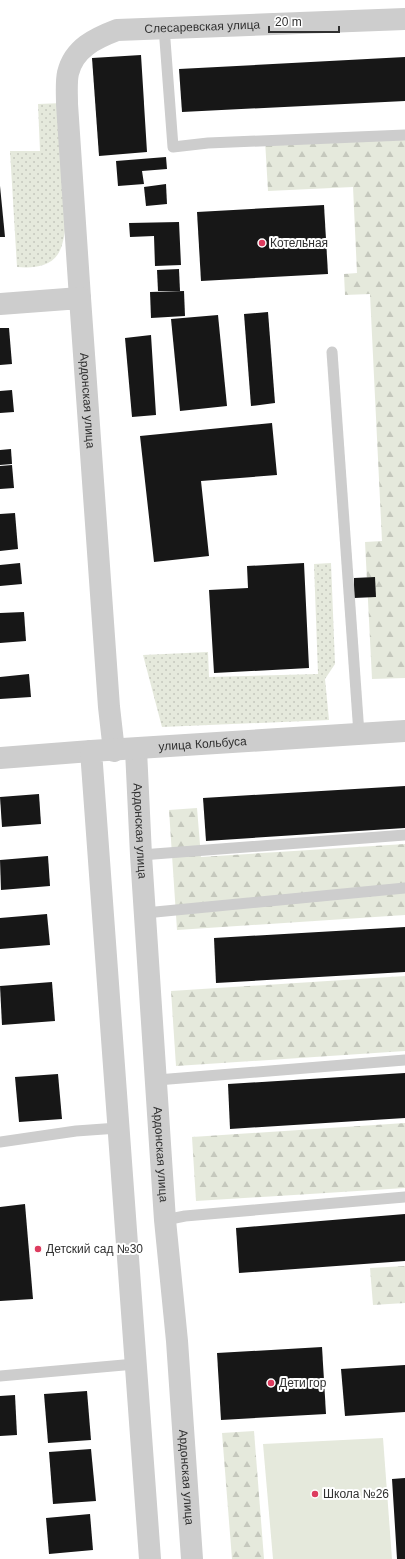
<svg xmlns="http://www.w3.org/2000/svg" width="405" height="1559" font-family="Helvetica,sans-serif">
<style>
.grass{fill:url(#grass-dots)}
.forest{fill:url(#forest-firs)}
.pitch{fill:#e5e9dc}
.building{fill:#171717}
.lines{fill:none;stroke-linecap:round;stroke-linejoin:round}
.service{stroke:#cdcdcd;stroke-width:11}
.minor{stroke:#cdcdcd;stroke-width:22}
.tertiary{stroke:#cdcdcd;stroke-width:22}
.poi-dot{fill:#dd3c5f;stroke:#fff;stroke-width:1.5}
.labels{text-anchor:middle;stroke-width:4;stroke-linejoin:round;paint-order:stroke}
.street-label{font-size:12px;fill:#303030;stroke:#fff}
.poi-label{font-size:12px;fill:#303030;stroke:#fff;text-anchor:start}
</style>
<defs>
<pattern id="grass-dots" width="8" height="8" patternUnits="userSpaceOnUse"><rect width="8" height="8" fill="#e5e9dc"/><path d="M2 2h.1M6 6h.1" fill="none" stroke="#c5c8bd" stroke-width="1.8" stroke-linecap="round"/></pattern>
<pattern id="forest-firs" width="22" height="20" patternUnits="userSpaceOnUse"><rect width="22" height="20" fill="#e5e9dc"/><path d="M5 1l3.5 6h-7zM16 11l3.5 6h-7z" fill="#c5c8bd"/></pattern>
</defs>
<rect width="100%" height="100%" fill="#fff"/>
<!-- grass -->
<g class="grass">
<path d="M63,103C64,135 74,231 58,254C49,268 31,268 17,267L10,151H40L38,104Z"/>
<path d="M331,563L335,664L325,679L329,720L162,727L143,655L208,652L209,677L318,674L314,564Z"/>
</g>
<!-- forest -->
<g class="forest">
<path d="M405,134V678L372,679L365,542L382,541L370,294L345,295L344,274L357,273L353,187L268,191L265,140Z"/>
<path d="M197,808L201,857L405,844V915L177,930L169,810Z"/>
<path d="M405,976V1051L176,1066L171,991Z"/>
<path d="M405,1123V1188L196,1201L192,1137Z"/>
<path d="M405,1266V1303L373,1305L370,1268Z"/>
<path d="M254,1431L264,1559H232L222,1433Z"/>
</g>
<!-- pitch -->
<path class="pitch" d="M383,1438L392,1559H273L263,1444Z"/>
<!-- building -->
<g class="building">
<path d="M141,55L147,152L99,156L92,58Z"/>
<path d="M405,57V101L182,112L179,69Z"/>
<path d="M166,157L167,169L142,171L144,184L118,186L116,161Z"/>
<path d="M166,184L167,204L146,206L144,187Z"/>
<path d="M0,186L5,237H0Z"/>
<path d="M324,205L328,274L201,281L197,212Z"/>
<path d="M179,222L181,265L155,266L154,236L130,237L129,223Z"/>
<path d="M179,269L180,291H158L157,270Z"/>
<path d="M184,291L185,316L151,318L150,292Z"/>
<path d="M268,312L275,403L251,406L244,314Z"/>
<path d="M218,315L227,406L180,411L171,319Z"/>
<path d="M0,328H9L12,364L0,365Z"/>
<path d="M151,335L156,415L132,417L125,338Z"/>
<path d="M12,390L14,412L0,413V391Z"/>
<path d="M272,423L277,475L201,481L209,556L154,562L140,436Z"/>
<path d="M11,449L12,464L0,465V450Z"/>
<path d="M12,465L14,488L0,489V466Z"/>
<path d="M15,513L18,549L0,551V514Z"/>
<path d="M20,563L22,584L0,586V565Z"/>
<path d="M304,563L309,668L214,673L209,590L248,588L247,566Z"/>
<path d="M375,577L376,597L354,598V578Z"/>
<path d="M24,612L26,641L0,643V613Z"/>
<path d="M29,674L31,697L0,699V677Z"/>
<path d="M405,786V828L206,841L203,798Z"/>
<path d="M39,794L41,824L2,827L0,797Z"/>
<path d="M48,856L50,886L1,890L0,860Z"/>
<path d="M47,914L50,945L0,949V918Z"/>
<path d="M405,927V972L216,983L214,938Z"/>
<path d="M52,982L55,1021L2,1025L0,986Z"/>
<path d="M405,1073V1118L230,1129L228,1084Z"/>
<path d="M58,1074L62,1119L19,1122L15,1077Z"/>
<path d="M25,1204L33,1299L0,1301V1207Z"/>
<path d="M405,1214V1261L239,1273L236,1228Z"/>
<path d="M322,1347L326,1414L221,1420L217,1353Z"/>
<path d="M405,1365V1412L345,1416L341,1369Z"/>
<path d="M87,1391L91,1440L48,1443L44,1394Z"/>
<path d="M15,1395L17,1435L0,1436V1396Z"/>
<path d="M91,1449L96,1501L53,1504L49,1452Z"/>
<path d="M405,1478V1559H397L392,1479Z"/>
<path d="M90,1514L93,1550L49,1554L46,1518Z"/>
</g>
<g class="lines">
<!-- service -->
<g class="service">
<path d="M164,27L173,147L208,143L405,135"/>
<path d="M332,352L359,734"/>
<path d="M141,855L405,835"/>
<path d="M145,913L405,888"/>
<path d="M157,1080L405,1060"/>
<path d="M0,1142L76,1131L118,1128"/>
<path d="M165,1220L185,1216L405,1197"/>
<path d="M0,1376L135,1364"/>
</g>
<!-- minor -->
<g class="minor">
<path id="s1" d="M80,298L67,104C67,94 66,82 68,73C74,48 96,38 117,30L405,19"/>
<path d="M0,758L91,751"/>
</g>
<!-- tertiary -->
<g class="tertiary">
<path id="s2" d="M0,304L80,298L109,707L114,751"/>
<path id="s3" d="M136,750L141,855L165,1220L177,1341L192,1559"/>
<path id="s4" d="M150,1559L91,751L405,731"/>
</g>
</g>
<!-- markers -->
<g class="poi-dot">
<circle cx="262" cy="243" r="4"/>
<circle cx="38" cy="1249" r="4"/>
<circle cx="271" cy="1383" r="4"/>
<circle cx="315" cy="1494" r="4"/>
</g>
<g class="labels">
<!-- street labels -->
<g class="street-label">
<text dy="4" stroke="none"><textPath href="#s1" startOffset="379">Слесаревская улица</textPath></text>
<text dy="4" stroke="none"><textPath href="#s2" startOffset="183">Ардонская улица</textPath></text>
<text dy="4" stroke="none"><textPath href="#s4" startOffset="922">улица Кольбуса</textPath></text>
<text dy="4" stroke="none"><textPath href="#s3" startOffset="81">Ардонская улица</textPath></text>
<text dy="4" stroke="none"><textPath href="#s3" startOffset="405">Ардонская улица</textPath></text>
<text dy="4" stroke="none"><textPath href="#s3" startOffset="729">Ардонская улица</textPath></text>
</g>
<!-- poi labels -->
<g class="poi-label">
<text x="270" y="247">Котельная</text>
<text x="46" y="1253">Детский сад №30</text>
<text x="279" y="1387">Дети гор</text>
<text x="323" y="1498">Школа №26</text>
</g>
</g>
<!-- scale -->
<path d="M269 26v6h70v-6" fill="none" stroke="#303030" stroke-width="2"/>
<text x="275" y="26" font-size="12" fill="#303030" stroke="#ffffff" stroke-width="3" paint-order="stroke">20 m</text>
</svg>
